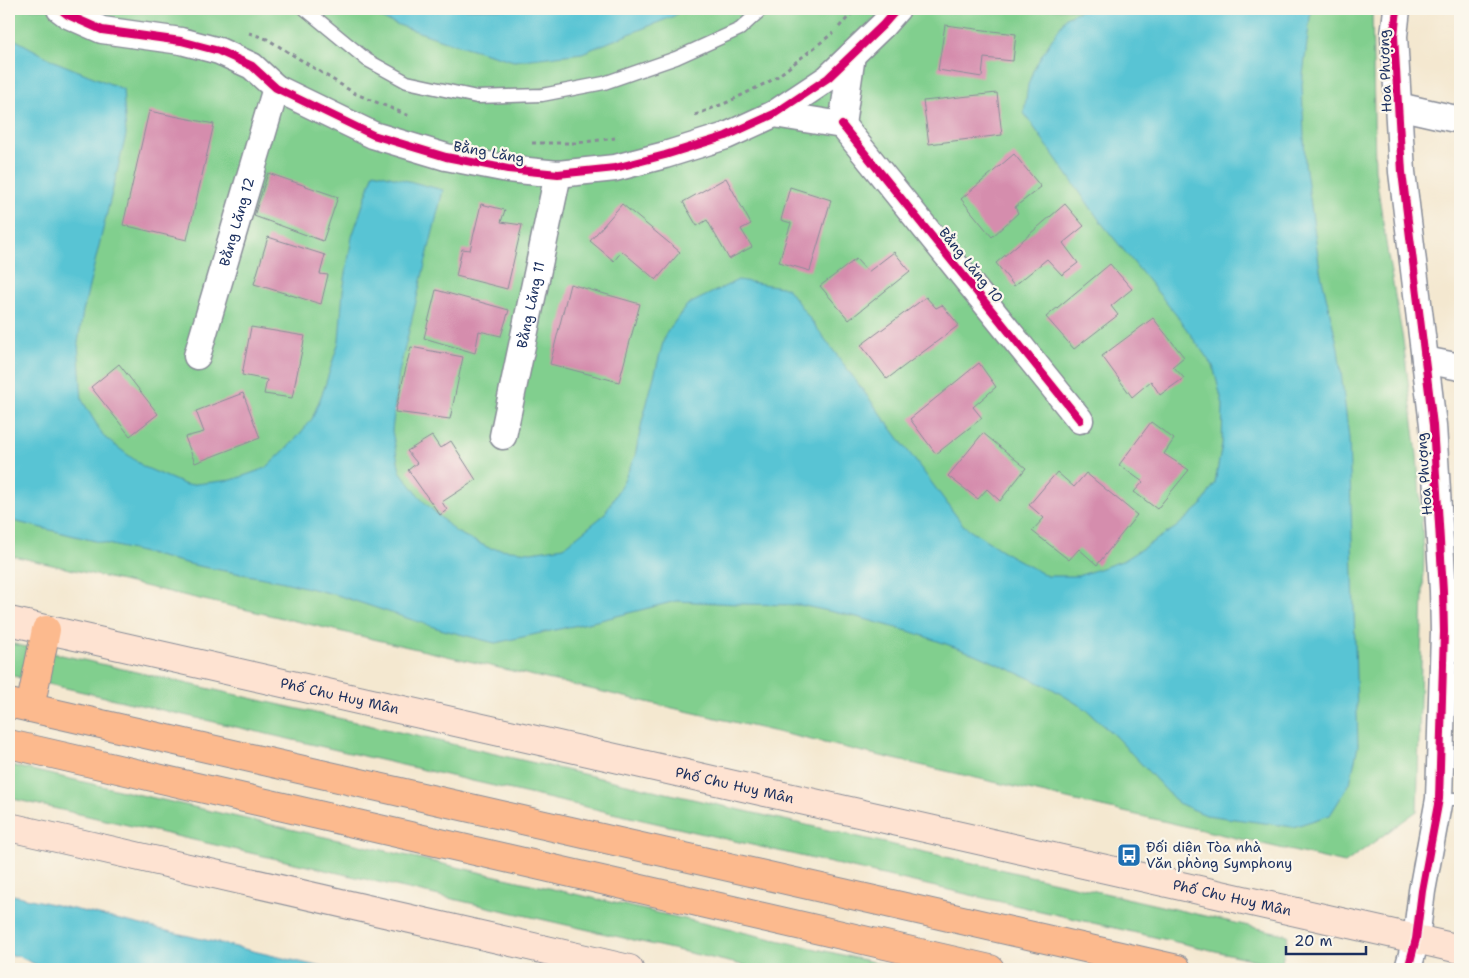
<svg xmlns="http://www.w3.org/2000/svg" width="1469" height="978" font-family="'Shantell Sans',sans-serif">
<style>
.green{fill:#81cf8e;stroke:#4e7f76}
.water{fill:#59c4d4;stroke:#3a7a99}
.building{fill:#d58dad}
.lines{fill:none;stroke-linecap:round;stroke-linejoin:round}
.lane-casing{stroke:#888c97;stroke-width:15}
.street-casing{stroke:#888c97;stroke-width:29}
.secondary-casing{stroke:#888c97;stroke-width:30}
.primary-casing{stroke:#888c97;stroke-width:30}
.path{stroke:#888c97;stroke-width:3;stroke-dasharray:4 4;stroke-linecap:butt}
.lane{stroke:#fff;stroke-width:12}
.street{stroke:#fff;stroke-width:26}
.secondary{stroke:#fee3d2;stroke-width:28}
.primary{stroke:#fcba8e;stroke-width:28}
.cycleway-casing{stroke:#fbf7ec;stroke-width:11}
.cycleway{stroke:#d6006c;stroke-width:8}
.labels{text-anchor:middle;stroke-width:4.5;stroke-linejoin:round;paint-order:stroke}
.street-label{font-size:14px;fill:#1b2f5e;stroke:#fbf7ec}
.poi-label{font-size:14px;fill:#1b2f5e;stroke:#fbf7ec;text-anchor:start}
</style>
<rect width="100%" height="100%" fill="#fbf7ec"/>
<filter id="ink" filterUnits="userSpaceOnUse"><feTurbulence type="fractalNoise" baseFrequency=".02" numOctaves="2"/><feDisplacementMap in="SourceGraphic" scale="10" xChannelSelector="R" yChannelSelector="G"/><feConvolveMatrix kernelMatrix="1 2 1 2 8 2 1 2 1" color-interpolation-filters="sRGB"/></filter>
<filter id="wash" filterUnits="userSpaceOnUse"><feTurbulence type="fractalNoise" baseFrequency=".0096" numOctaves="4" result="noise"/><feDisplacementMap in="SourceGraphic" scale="20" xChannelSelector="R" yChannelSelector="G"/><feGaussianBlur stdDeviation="1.12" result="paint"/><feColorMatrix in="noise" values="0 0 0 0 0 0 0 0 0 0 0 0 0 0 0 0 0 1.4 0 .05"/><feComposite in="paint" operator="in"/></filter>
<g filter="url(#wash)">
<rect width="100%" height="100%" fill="#f4e8d0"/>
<!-- green -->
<g class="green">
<path d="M9,9H1372L1375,169L1388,256L1403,340L1417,455L1424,554L1417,811L1345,863L9,555Z"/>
<path d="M9,643L1288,935L1281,966L9,675Z"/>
<path d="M9,765L904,969H760L9,798Z"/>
</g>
<!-- water -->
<g class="water">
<path d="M367,9H683L674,16L582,53L514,61L448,42L387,21Z"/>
<path d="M1083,9H1311L1302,84L1305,163L1320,270L1338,348L1349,438L1358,746L1350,783L1330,815L1293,827L1206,815L1178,803L1117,738L1087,710L1051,688L980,656L915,633L857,617L800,605L739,604L676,601L601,620L495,643L440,629L337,595L280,581L198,566L9,520V35L14,39L56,62L123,89L126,135L83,311L78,343L82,400L104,437L144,467L186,485L232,480L266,468L294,441L312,419L324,389L339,341L343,291L352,237L374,172L443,190L399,372L392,431L400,471L422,500L456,532L489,548L531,552L564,547L604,515L624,480L635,456L642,422L665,335L687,305L738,280L787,288L963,525L1009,555L1047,576H1078L1122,561L1175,528L1201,506L1215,483L1222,444L1223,405L1213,366L1177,316L1100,221L1024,113L1028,85L1034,68L1066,17Z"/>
<path d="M9,894L330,969H45L18,956L9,955Z"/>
</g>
<g id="blocks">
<!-- building -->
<g class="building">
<path d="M945,25L1016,34L1013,61L984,58L982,77L938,70Z"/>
<path d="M997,93L1002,135L929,144L923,101Z"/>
<path d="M149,111L214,124L187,240L123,225Z"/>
<path d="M1014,154L1041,187L1015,207L1018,213L992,237L961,199Z"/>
<path d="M268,173L338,197L323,241L254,216Z"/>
<path d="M726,178L751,224L741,229L752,247L729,259L707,220L697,226L683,202Z"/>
<path d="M790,187L831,200L810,271L779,262L791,223L781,220Z"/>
<path d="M481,204L505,210L501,222L522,225L507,289L456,276L462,249L470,250Z"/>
<path d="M622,204L680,252L656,280L622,251L614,261L590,241Z"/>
<path d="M1065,204L1084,226L1063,243L1078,263L1062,275L1047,259L1014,286L996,263Z"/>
<path d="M268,237L325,255L320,274L328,275L321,304L254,284Z"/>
<path d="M894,252L910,271L849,320L820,286L856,259L868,272Z"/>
<path d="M1110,264L1132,289L1111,306L1118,315L1074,349L1046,317Z"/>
<path d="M570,284L640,304L619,382L550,364Z"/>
<path d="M436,290L509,310L501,336L479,331L475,353L424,338Z"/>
<path d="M926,297L936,308L942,305L959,325L887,379L861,345Z"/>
<path d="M1153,318L1184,357L1173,366L1184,378L1160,395L1151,381L1132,397L1102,356Z"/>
<path d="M251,327L305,336L292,398L264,394L267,380L242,375Z"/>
<path d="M411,347L463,357L450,419L395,412Z"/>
<path d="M979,363L996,387L973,407L982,418L936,454L910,419Z"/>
<path d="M119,364L158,414L130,436L91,387Z"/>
<path d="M243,393L260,438L195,463L185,437L204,432L196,411Z"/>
<path d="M1151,422L1174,439L1164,454L1189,470L1157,509L1134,492L1143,482L1119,465Z"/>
<path d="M983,433L1026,468L1000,501L987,489L978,499L948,476Z"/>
<path d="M432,436L440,448L451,441L476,480L442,502L447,510L440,515L408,470L417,463L407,451Z"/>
<path d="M1057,472L1074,487L1086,473L1137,515L1097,565L1079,549L1069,560L1032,531L1044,518L1029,505Z"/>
</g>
</g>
</g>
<g filter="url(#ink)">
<use href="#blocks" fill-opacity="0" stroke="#888c97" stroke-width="1"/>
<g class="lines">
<!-- lane casing -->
<g class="lane-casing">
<g id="lane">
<path d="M305,9L367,60L407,82L477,97L542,95L604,83L676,58L740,29L762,9"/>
<path d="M1439,799H1460"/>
</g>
</g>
<!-- street casing -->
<g class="street-casing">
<g id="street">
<path d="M60,9L68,15L102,30L181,41L219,51L252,66L276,88L373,135L446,157L508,169L558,174L615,168L665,155L726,136L774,114L828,78L883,25L897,9"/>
<path d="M1397,9L1394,36L1402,172L1433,425L1443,591L1444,632L1439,799L1422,891L1416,939L1408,969"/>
<path d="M1398,106L1460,120"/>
<path d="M774,114L842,125"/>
<path d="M842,125L1080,420"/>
<path d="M842,125L852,55"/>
<path id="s1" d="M197,356L276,88"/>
<path d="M1425,360L1460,367"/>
<path id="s2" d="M503,436L558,174"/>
</g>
</g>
<!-- secondary casing -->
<g class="secondary-casing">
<g id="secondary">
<path id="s3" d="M9,621L1460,949"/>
<path d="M9,827L629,969"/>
</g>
</g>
<!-- primary casing -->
<g class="primary-casing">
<g id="primary">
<path d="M9,703L1177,969"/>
<path d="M30,708L46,630"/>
<path d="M9,744L990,969"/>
</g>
</g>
<!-- path -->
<g class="path">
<path d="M839,27L856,9"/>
<path d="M249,33L267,39L356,94L410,116"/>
<path d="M695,115L728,102L774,79L833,33"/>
<path d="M532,143H576L615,138"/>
</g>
<!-- lane -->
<use href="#lane" class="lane"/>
<!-- street -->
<use href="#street" class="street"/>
<!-- secondary -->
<use href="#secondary" class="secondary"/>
<!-- primary -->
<use href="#primary" class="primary"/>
<!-- cycleway casing -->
<g class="cycleway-casing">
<g id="cycleway">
<path d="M60,9L68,15L102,30L181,41L219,51L252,66L276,88L373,135L446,157L508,169L558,174L615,168L665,155L726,136L774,114L828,78L883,25L897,9"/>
<path d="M1397,9L1394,36L1402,172L1433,425L1443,591L1444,632L1439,799L1422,891L1416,939L1408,969"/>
<path d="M842,125L1080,420"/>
</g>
</g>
<!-- cycleway -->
<use href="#cycleway" class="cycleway"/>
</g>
</g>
<!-- icons -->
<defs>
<g id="bus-square" transform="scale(1.25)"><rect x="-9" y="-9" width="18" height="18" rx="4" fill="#1f6fb2" stroke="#fbf7ec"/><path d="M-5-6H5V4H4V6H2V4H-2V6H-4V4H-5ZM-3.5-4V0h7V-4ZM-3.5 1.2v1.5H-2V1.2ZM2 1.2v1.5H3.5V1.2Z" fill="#fff"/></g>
</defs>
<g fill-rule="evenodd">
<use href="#bus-square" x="1129" y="855"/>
</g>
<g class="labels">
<!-- street labels -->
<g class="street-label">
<text transform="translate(1385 71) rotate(-92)" y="5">Hoa Phượng</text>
<text transform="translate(489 152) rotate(10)" y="5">Bằng Lăng</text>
<text dy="5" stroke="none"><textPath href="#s1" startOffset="140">Bằng Lăng 12</textPath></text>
<text transform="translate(971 265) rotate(51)" y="5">Bằng Lăng 10</text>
<text dy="5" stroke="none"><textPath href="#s2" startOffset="134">Bằng Lăng 11</textPath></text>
<text transform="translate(1424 474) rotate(-94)" y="5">Hoa Phượng</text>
<text dy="5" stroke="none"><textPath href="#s3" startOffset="339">Phố Chu Huy Mân</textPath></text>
<text dy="5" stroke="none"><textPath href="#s3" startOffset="744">Phố Chu Huy Mân</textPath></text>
<text dy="5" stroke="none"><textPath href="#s3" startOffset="1254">Phố Chu Huy Mân</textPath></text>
</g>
<!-- poi labels -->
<g class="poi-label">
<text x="1146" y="852">Đối diện Tòa nhà<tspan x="1146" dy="16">Văn phòng Symphony</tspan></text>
</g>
</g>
<!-- margin -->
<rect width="1469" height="978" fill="none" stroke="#fbf7ec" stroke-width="30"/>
<!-- scale -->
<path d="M1286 946v8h80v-8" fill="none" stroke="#1b2f5e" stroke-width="2.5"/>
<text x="1294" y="946" font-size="15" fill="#1b2f5e" stroke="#fbf7ec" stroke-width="4" paint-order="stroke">20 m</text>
</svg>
